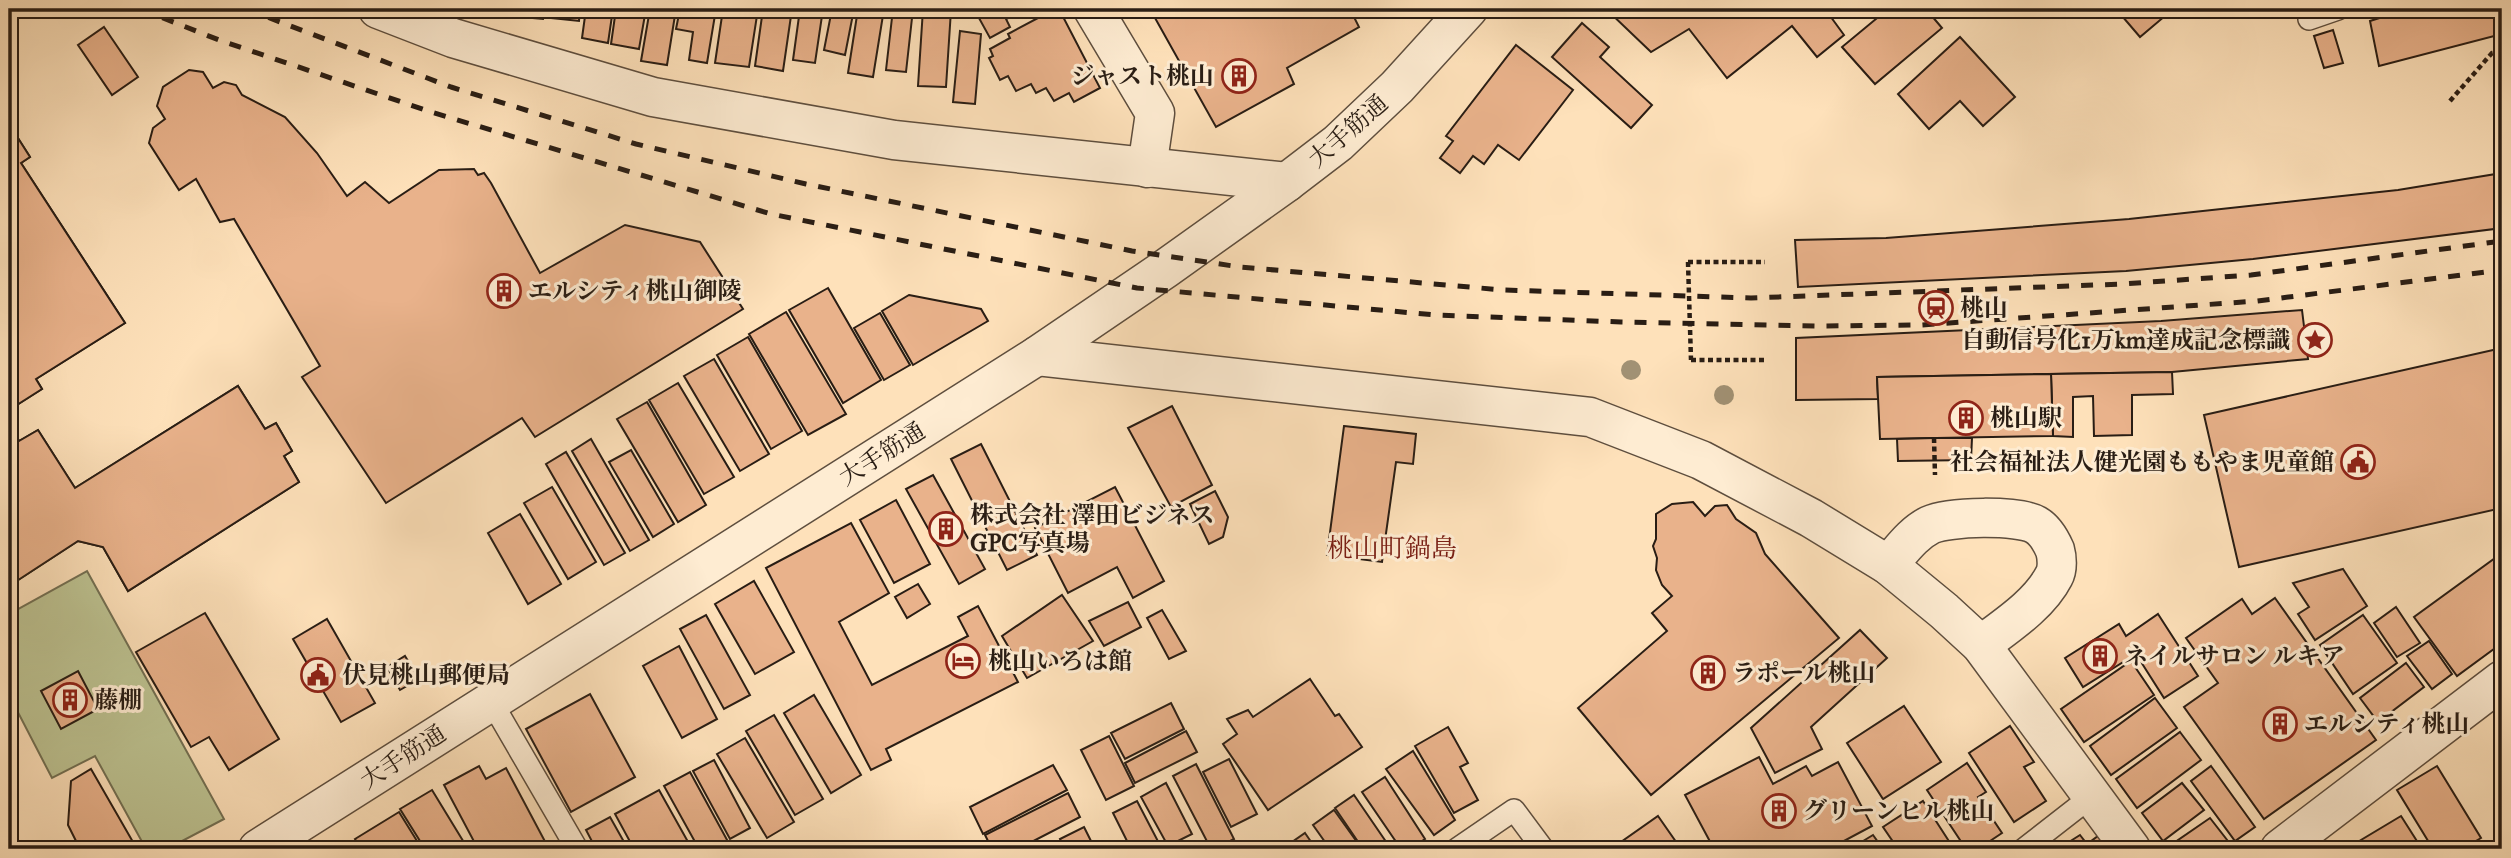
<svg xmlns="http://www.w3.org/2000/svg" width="2511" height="858" font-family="'IM FELL Great Primer','Noto Serif JP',serif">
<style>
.green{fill:#bdc392;stroke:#737053;stroke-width:2}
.building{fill:#e9b28b;stroke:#291d14;stroke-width:2}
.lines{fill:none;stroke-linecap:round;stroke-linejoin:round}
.service-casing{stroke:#5e4e3e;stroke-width:24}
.minor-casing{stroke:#5e4e3e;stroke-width:41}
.tertiary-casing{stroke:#5e4e3e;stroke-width:41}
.path{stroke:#291d14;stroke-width:4.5;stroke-dasharray:5 3.5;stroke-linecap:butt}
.service{stroke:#feecd2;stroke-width:21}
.minor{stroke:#feecd2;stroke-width:38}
.tertiary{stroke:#feecd2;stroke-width:38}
.rail{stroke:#291d14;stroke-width:5;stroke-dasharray:12 12;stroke-linecap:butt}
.path-bridge{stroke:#291d14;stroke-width:4.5;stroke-dasharray:5 3.5;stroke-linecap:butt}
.tree{fill:#a19174}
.labels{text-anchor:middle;stroke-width:6;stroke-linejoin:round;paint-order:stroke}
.poi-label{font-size:24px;font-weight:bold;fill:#291d14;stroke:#feecd2;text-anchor:start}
.street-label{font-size:24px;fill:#291d14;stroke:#feecd2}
.neighbourhood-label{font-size:26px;fill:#7a1f14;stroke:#feecd2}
</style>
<rect width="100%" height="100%" fill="#fee1ba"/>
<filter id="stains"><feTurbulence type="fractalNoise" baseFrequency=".00286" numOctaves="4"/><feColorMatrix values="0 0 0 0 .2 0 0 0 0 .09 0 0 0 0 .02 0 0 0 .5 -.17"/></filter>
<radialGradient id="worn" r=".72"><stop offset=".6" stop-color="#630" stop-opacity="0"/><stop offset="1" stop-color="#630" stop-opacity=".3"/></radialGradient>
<!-- green -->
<path class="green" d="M87,571L224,819L167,849H146L95,756L52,778L9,695V614Z"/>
<!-- building -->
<g class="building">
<path d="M489,9H515L513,16L489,12Z"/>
<path d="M523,9H544L543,19L522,17Z"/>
<path d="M553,9H580L579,21L552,18Z"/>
<path d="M586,9H613L608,43L582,38Z"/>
<path d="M616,9H646L639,49L611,44Z"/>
<path d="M650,9H676L667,65L641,61Z"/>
<path d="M680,9H716L707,63L689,60L693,32L676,29Z"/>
<path d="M723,9H758L749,67L715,63Z"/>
<path d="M763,9H792L783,71L755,66Z"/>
<path d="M800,9H823L815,63L793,60Z"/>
<path d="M832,9H854L845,55L824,50Z"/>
<path d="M858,9H884L873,77L848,73Z"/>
<path d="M893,9H913L906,72L886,70Z"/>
<path d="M923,9L951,10L946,87L918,86Z"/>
<path d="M974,9H1027L1006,19L1010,27L990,38Z"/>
<path d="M1046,9H1059L1100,88L1074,102L1069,93L1054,101L1046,88L1036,93L1031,84L1016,91L1008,76L1000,80L989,58L993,56L990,49L1010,38L1008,34L1038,18L1036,14Z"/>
<path d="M1150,9H1350L1359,27L1287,68L1294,84L1216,127Z"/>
<path d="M1606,9H1825L1844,35L1817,57L1792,26L1727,78L1689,29L1651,52Z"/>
<path d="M1888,9H1926L1942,28L1875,84L1842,47Z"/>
<path d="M2116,9H2159L2165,16L2140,37Z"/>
<path d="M2408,9H2502V34L2379,66L2370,21Z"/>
<path d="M1582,23L1609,47L1600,57L1652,105L1631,128L1552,57Z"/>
<path d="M104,27L138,77L112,95L78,45Z"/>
<path d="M2333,30L2343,63L2324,68L2314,36Z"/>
<path d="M960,31L981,34L975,104L953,102Z"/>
<path d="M1960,37L2015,97L1983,126L1960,101L1929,129L1898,94Z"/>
<path d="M1516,45L1573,90L1519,160L1498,145L1484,164L1473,156L1460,173L1440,158L1453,141L1446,136Z"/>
<path d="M189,70L203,72L213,88L224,82L236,85L242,95L285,117L317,153L347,196L365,182L389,203L439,170L474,169L478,175L484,173L491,183L540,273L625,225L700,242L743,309L535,437L522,418L386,503L302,377L320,366L234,219L220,222L196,179L179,190L149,143L153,128L165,119L157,106L163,87Z"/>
<path d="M9,124L30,157L21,163L125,323L36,379L42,389L9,410Z"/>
<path d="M9,124L30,157L21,163L125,323L36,379L42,389L9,410Z"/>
<path d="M2502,173V228L2253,259L2126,271L1798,287L1795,240L1886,238L2129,219L2398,190Z"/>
<path d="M828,288L881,380L843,403L789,310Z"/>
<path d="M909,295L981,309L988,321L913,365L882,311Z"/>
<path d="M2302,310L2308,359L2172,372L1877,377L1878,399L1796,400V338L2161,321Z"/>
<path d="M786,312L846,414L808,435L749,334Z"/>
<path d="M880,313L910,365L884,380L854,328Z"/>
<path d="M748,337L802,431L771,449L717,355Z"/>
<path d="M2502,348V508L2239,567L2204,415Z"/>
<path d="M714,359L769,454L740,471L684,376Z"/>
<path d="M2172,372L2173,394L2132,395V435L2094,436L2093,396L2073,397V437L2053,436L2051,374Z"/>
<path d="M2051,374L2053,436L1880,439L1877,377Z"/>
<path d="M678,383L734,477L704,494L649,400Z"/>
<path d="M238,386L265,429L276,423L292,451L284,456L299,482L128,591L103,547L78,541L9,586V426L19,441L38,430L75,488Z"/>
<path d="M238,386L265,429L276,423L292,451L284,456L299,482L128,591L103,547L78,541L9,586V426L19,441L38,430L75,488Z"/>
<path d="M647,402L706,505L678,522L617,419Z"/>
<path d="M1172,406L1212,485L1171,507L1128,428Z"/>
<path d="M1344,426L1416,434L1413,464L1396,462L1382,562L1327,555Z"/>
<path d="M1934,438H1972L1971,460L1898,461L1897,439Z"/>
<path d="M591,439L649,540L630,551L572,451Z"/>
<path d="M981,444L1037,555L1007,570L951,459Z"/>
<path d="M631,450L674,524L653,537L609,462Z"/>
<path d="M566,452L625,553L604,565L546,464Z"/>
<path d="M933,475L985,569L959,584L906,489Z"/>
<path d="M552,487L596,562L568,579L524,503Z"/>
<path d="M1115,487L1164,581L1133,598L1117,567L1068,593L1035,528Z"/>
<path d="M1215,491L1228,517L1223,537L1209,544L1190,504Z"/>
<path d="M896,500L930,564L894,583L860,520Z"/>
<path d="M1693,502L1705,516L1715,506L1727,505L1736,519L1756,533L1765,554L1839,638L1651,795L1578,708L1667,631L1652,613L1672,596L1662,585L1656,570L1657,558L1653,546L1656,539V514L1672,504Z"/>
<path d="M520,514L561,584L528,604L488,533Z"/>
<path d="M851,523L889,593L839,622L872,685L968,636L958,617L978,606L1018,682L886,749L891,760L871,770L766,568Z"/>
<path d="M2502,553V643L2457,676L2414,617Z"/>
<path d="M2343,569L2367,606L2315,640L2298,614L2309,607L2293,583Z"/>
<path d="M754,581L794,652L755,674L715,604Z"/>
<path d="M918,584L930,604L907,618L895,597Z"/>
<path d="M1062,595L1093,641L1027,678L1002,636Z"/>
<path d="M2275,598L2376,740L2264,819L2184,707L2218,683L2186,638L2242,599L2252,614Z"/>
<path d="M1128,602L1141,627L1104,646L1089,621Z"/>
<path d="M2396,607L2420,643L2397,657L2374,623Z"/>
<path d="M1162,610L1186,651L1169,659L1147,618Z"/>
<path d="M205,613L279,739L229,770L209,737L191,747L136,652Z"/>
<path d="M2158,614L2198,676L2164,698L2136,654L2083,687L2065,658L2119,624L2126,636Z"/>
<path d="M706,615L750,695L724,709L680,629Z"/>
<path d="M2363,615L2397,663L2353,694L2320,645Z"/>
<path d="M327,619L375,703L341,722L293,639Z"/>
<path d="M1860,630L1887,658L1811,727L1822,749L1775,773L1751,728Z"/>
<path d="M2429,641L2452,674L2432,689L2407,656Z"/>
<path d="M679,646L717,719L682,738L643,666Z"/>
<path d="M405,656L419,679L400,690L387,667Z"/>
<path d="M2131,661L2154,695L2084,742L2061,709Z"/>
<path d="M2406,663L2424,687L2378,722L2360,698Z"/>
<path d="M78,671L98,709L61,729L41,691Z"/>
<path d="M1310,679L1335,716L1339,714L1362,747L1268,810L1223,744L1237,734L1227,719L1248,710L1253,717Z"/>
<path d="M590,694L635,777L571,812L526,729Z"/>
<path d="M814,695L861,775L831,793L784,713Z"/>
<path d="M2155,698L2177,728L2111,775L2090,746Z"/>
<path d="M1171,703L1184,729L1125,759L1111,733Z"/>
<path d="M1904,706L1941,762L1883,799L1847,743Z"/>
<path d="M774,715L823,799L795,815L746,731Z"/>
<path d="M2010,726L2034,762L2024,767L2046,801L2014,822L1969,753Z"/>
<path d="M1448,727L1468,763L1460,767L1478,800L1454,813L1415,746Z"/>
<path d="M1186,731L1197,752L1135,783L1125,763Z"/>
<path d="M2180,732L2201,760L2137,808L2116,779Z"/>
<path d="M1109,736L1134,786L1106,800L1081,750Z"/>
<path d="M745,738L794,822L767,838L717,754Z"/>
<path d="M1413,751L1455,820L1434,835L1386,769Z"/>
<path d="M1759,757L1773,784L1806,766L1812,776L1838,762L1872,826L1829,849H1714L1685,795Z"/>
<path d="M1229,759L1257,814L1231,827L1203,772Z"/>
<path d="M714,760L750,828L730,839L693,771Z"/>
<path d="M1967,763L1986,792L1978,797L2002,833L1978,849H1966L1927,790Z"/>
<path d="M1196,764L1234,839L1215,849H1211L1173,776Z"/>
<path d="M1053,765L1067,790L983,834L970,807Z"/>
<path d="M479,766L486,779L506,768L549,849H478L444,785Z"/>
<path d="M2211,766L2255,827L2235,841L2191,781Z"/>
<path d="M2437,766L2481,838L2462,849H2433L2397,790Z"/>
<path d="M91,769L137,849H80L68,825L71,781Z"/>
<path d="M690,772L732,849H699L664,786Z"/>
<path d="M1385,777L1425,839L1410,849H1401L1362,792Z"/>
<path d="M1166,783L1192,834L1168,846L1141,797Z"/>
<path d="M2182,783L2204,810L2163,841L2142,813Z"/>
<path d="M432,790L468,849H425L400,809Z"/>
<path d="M659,790L692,849H634L615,814Z"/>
<path d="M1068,793L1080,817L1018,849H992L985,835Z"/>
<path d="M1354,795L1391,849H1363L1335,808Z"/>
<path d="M1137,801L1162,849H1131L1113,813Z"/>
<path d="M1923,801L1954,849H1898L1883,827Z"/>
<path d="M1334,810L1362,849H1330L1313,825Z"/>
<path d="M399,812L422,849H361L355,839Z"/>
<path d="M1658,816L1681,849H1611Z"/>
<path d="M2401,816L2422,849H2346Z"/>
<path d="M610,817L628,849H596L586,830Z"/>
<path d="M2210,818L2231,845L2225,849H2170L2168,847Z"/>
<path d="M1084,827L1095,849H1065L1060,839Z"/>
<path d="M1305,833L1316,849H1282Z"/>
<path d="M1873,835L1883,849H1850Z"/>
<path d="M2080,835L2087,844L2098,836L2107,849H2058Z"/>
</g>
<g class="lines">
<!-- service casing -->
<g class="service-casing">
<g id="service">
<path d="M2309,19L2338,9"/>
<path d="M491,701L577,849"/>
<path d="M1457,849L1514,810L1543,849"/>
<path d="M2024,849L2092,796"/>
</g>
</g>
<!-- minor casing -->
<g class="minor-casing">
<g id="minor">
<path d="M378,9L453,38L653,97L894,140L1287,182"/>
<path d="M1093,9L1155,113L1147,168"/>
<path d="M1037,356L1590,417L1701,460L1811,518L1888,565L1944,611L1981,645L2131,849"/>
<path d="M1888,565C1901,551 1912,534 1930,525C1949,516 2018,515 2036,525C2045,530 2051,541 2055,550C2057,557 2058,569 2054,576C2039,605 2006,626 1981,645"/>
<path d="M2280,849L2502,680"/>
</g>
</g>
<!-- tertiary casing -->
<g class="tertiary-casing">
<path id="tertiary" d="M258,849L1037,356L1165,269L1287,182L1338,143L1397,87L1468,9"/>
</g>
<!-- path -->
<g class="path">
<path d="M2450,101L2492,53L2502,51"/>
<path d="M1688,262H1765"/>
<path d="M1691,360H1767"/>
<path d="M1934,438L1935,475"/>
</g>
<!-- service -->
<use href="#service" class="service"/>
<!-- minor -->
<use href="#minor" class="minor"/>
<!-- tertiary -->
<use href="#tertiary" class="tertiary"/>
<!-- rail -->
<g class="rail">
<path d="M140,9L219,40L431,112L771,214L1137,288L1435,315L1621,322L1820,326L1921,325L2257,301L2502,270"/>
<path d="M246,9L451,87L636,144L806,184L1132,251L1240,267L1503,290L1751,298L2122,284L2251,275L2502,241"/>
</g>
<!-- path-bridge -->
<path class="path-bridge" d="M1688,262L1691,360"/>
</g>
<!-- trees -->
<g class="tree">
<circle cx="1631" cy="370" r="10"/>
<circle cx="1724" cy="395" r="10"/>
</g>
<!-- icons -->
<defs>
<g id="building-ring" transform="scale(1.75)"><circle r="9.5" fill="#feecd2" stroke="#8f2418" stroke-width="1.5"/><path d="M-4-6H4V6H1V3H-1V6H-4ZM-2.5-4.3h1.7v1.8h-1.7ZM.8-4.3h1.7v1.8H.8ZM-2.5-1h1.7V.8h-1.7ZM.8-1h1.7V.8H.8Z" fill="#8f2418"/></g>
<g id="station-ring" transform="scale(1.75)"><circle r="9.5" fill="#feecd2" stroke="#8f2418" stroke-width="1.5"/><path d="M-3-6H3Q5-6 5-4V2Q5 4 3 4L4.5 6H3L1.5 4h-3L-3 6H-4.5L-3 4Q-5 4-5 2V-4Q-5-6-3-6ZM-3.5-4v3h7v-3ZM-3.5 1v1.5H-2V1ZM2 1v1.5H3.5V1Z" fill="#8f2418"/></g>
<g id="sight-ring" transform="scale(1.75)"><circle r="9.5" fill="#feecd2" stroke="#8f2418" stroke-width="1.5"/><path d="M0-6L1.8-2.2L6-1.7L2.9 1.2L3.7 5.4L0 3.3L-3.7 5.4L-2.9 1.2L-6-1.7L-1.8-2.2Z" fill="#8f2418"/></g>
<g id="civic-ring" transform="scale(1.75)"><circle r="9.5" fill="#feecd2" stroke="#8f2418" stroke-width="1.5"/><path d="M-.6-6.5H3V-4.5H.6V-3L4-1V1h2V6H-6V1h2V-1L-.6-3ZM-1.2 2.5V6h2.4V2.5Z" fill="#8f2418"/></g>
<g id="hotel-ring" transform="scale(1.75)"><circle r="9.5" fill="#feecd2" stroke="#8f2418" stroke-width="1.5"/><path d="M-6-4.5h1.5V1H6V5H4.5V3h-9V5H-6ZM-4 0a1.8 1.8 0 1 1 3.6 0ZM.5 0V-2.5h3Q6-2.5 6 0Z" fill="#8f2418"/></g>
</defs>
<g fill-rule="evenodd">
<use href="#building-ring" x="1239" y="76"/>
<use href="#building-ring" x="504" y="291"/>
<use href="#station-ring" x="1936" y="308"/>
<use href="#sight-ring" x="2315" y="340"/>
<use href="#building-ring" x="1966" y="418"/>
<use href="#civic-ring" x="2358" y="462"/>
<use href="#building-ring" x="946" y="529"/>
<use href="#building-ring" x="2100" y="656"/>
<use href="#hotel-ring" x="963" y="661"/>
<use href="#building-ring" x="1708" y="673"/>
<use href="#civic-ring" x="318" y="675"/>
<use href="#building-ring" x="70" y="700"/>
<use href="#building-ring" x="2280" y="724"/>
<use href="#building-ring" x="1779" y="811"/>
</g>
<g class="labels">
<!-- poi labels -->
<g class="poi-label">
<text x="1214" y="84" text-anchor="end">ジャスト桃山</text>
<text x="528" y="299">エルシティ桃山御陵</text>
<text x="1960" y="316">桃山</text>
<text x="2290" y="348" text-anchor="end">自動信号化1万km達成記念標識</text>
<text x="1990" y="426">桃山駅</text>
<text x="2334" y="470" text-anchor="end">社会福祉法人健光園ももやま児童館</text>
<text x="970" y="523">株式会社 澤田ビジネス<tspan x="970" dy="28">GPC写真場</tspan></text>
<text x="2124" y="664">ネイルサロン ルキア</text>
<text x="988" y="669">桃山いろは館</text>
<text x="1732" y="681">ラポール桃山</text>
<text x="342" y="683">伏見桃山郵便局</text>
<text x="94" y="708">藤棚</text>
<text x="2304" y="732">エルシティ桃山</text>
<text x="1803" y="819">グリーンヒル桃山</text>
</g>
<!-- street labels -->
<g class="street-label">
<text transform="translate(1348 131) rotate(-41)" y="8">大手筋通</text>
<text transform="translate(882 454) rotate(-32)" y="8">大手筋通</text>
<text transform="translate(403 757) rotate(-33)" y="8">大手筋通</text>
</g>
<!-- neighbourhood labels -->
<g class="neighbourhood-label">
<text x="1392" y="557">桃山町鍋島</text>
</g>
</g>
<!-- margin -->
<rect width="2511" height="858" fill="none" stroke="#fee1ba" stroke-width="35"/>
<rect x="10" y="10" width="2490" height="837" fill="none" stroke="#291d14" stroke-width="3.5"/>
<rect x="18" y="18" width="2476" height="823" fill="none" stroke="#291d14" stroke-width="2"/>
<rect width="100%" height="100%" filter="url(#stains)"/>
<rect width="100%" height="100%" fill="url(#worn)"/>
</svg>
